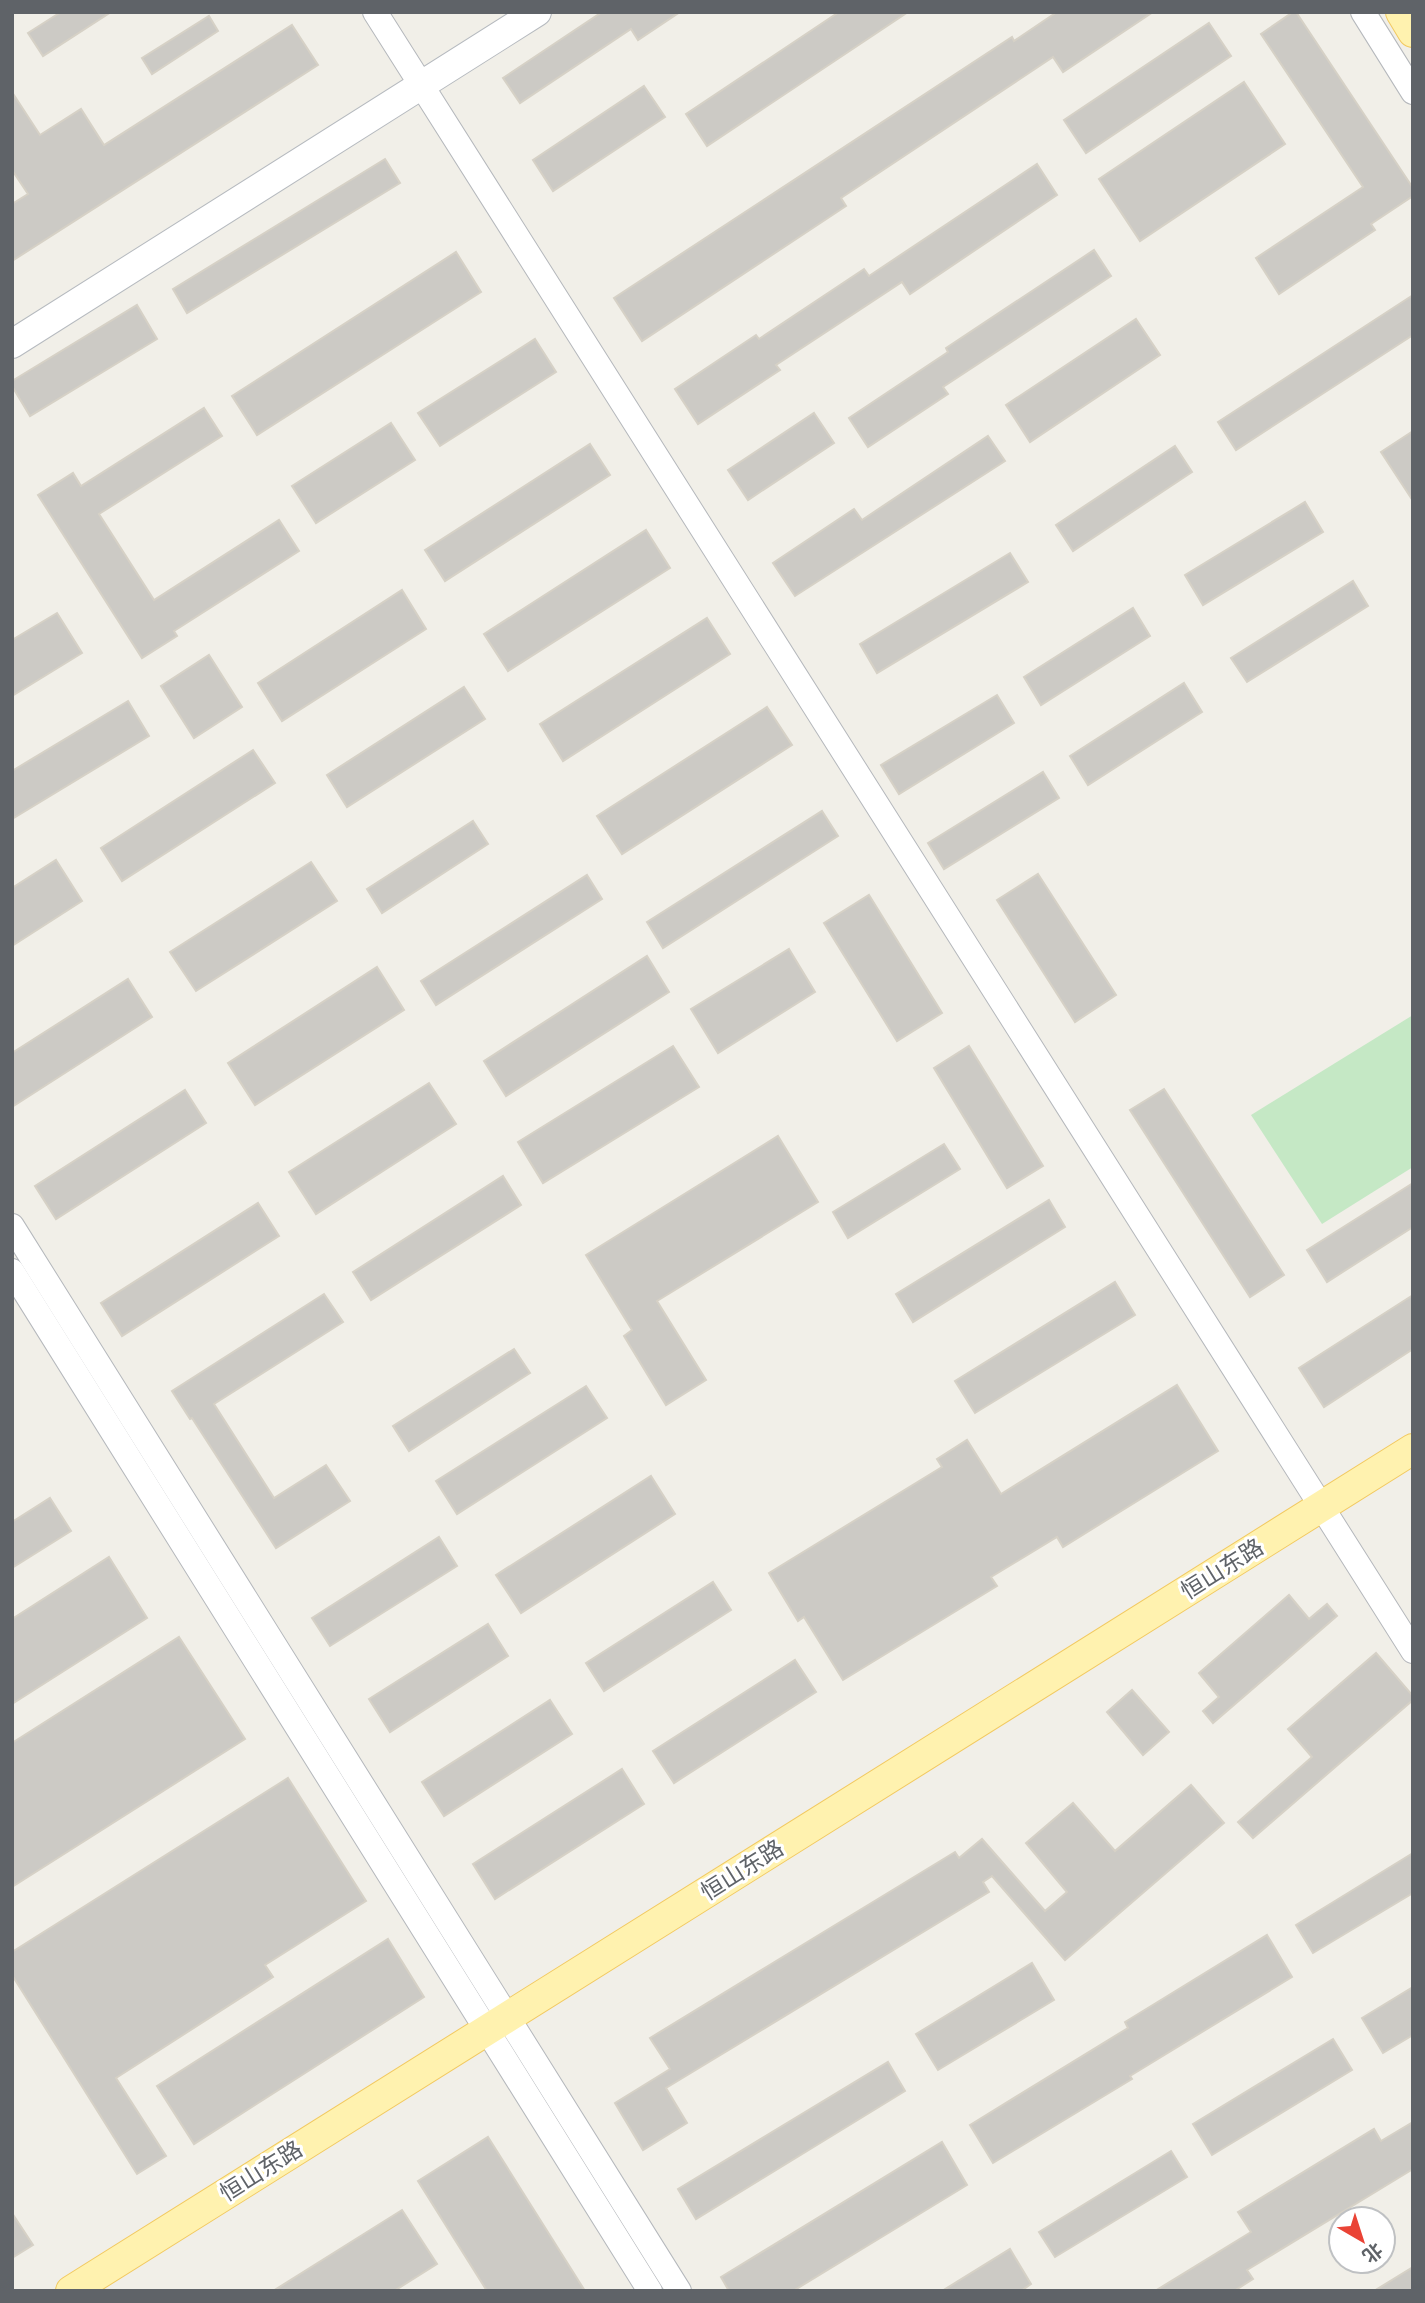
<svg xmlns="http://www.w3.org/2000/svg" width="1425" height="2303" font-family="'Exo 2','Noto Sans SC',sans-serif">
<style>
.green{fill:#c5e8c5}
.building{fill:#cccac5;stroke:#d6d1c6;stroke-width:2}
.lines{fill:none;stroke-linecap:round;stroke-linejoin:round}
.tertiary-casing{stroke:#b5b8bc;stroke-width:26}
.secondary-casing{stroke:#b6babf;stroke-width:30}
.primary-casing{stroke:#f2c960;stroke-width:32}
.tertiary{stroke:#fff;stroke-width:24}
.secondary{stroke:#fff;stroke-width:28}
.primary{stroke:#fff2af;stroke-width:30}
.labels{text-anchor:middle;stroke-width:6;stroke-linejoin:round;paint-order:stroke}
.street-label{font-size:23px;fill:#5f6368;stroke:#fff}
</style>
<rect width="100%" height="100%" fill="#f1efe8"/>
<!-- green -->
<path class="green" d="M1413,1015V1167L1322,1224L1251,1115Z"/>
<!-- building -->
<g class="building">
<path d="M61,12H111L43,56L28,33Z"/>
<path d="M602,12H680L638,40L631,29L520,103L503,78Z"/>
<path d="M839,12H908L707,146L686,114Z"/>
<path d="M1057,12H1153L1063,72L1053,57L841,198L846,206L642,341L614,298L1012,37L1014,41Z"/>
<path d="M1293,12H1296L1413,188V196L1371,224L1375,230L1279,294L1256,258L1363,187L1261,34Z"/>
<path d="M209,16L218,31L152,74L142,58Z"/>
<path d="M1209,23L1231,56L1086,153L1064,120Z"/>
<path d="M292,25L318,65L12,261V204L28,194L12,170V92L40,135L81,109L104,145Z"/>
<path d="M1244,82L1285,144L1140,241L1099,179Z"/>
<path d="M644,86L665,117L553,191L533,160Z"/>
<path d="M385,159L400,183L187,313L173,289Z"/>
<path d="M1037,164L1057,195L910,294L902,282L776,365L780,370L698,424L675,389L756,335L759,339L864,269L869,276Z"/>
<path d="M1094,250L1111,276L943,387L948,394L868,447L849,418L948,352L946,348Z"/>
<path d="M456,252L481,292L257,435L232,396Z"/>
<path d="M1413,295V335L1236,450L1218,422Z"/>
<path d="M137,305L157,339L30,416L12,386V381Z"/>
<path d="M1136,319L1160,355L1030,442L1006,405Z"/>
<path d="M535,339L556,372L440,446L418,413Z"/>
<path d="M204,408L222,436L99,514L154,600L279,520L299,551L174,631L177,636L142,658L38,495L73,473L81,486Z"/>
<path d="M814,413L834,443L748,500L728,470Z"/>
<path d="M391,423L415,460L316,523L292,486Z"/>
<path d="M1413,431V501L1381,452Z"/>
<path d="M988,436L1005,461L795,596L773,563L854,509L862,520Z"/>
<path d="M590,444L610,475L445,581L425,550Z"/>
<path d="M1175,446L1192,472L1073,551L1056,525Z"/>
<path d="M1305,502L1323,532L1203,605L1185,575Z"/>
<path d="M646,530L670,568L508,671L484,634Z"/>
<path d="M1010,553L1028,582L877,673L860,644Z"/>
<path d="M1353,581L1368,606L1247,682L1231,658Z"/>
<path d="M402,590L426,629L282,721L258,683Z"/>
<path d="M1133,608L1150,636L1041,705L1024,677Z"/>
<path d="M57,613L82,653L12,696V640Z"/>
<path d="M707,618L730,654L563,761L540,724Z"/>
<path d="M209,655L242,707L194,738L161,686Z"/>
<path d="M1184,683L1202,712L1088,785L1070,756Z"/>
<path d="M464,687L485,719L347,807L327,775Z"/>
<path d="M997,695L1014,723L899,794L881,765Z"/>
<path d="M128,701L149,736L12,819V771Z"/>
<path d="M767,707L792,745L622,854L597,816Z"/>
<path d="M253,750L275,783L122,881L101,848Z"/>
<path d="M1043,772L1059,798L944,869L928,843Z"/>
<path d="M822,811L838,836L663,948L647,922Z"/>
<path d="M473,821L488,844L382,913L367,889Z"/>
<path d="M56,860L82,901L12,946V888Z"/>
<path d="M311,862L337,901L196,991L170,952Z"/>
<path d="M1038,874L1116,995L1075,1022L997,900Z"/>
<path d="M587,875L602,899L436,1005L421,981Z"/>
<path d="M869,895L942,1013L897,1041L824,923Z"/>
<path d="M789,949L815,992L718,1053L691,1009Z"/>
<path d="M647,956L669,992L506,1096L484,1061Z"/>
<path d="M377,967L404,1010L255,1105L228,1063Z"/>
<path d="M128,979L152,1017L12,1107V1053Z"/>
<path d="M673,1046L699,1087L543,1183L518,1142Z"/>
<path d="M969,1046L1043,1166L1007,1188L934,1068Z"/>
<path d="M429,1083L456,1124L316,1214L289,1172Z"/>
<path d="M1164,1089L1284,1275L1250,1297L1130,1110Z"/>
<path d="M185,1090L206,1123L56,1219L35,1186Z"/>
<path d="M778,1136L818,1202L657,1301L706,1380L666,1405L624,1336L632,1330L586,1255Z"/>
<path d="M944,1144L960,1169L848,1238L833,1212Z"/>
<path d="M503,1176L521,1205L371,1300L353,1272Z"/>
<path d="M1413,1183V1227L1327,1282L1307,1250Z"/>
<path d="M1049,1200L1065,1227L913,1322L896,1294Z"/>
<path d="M258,1203L279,1236L122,1336L101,1303Z"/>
<path d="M1115,1282L1135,1315L975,1413L955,1381Z"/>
<path d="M324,1294L343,1322L214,1404L274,1498L326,1465L350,1501L276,1548L192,1418L190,1419L172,1391Z"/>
<path d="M1413,1295V1349L1324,1407L1299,1368Z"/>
<path d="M514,1349L530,1373L409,1451L393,1426Z"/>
<path d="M1177,1385L1218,1451L1063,1547L1057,1537L991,1577L997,1586L843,1680L804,1617L798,1621L769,1573L942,1467L937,1459L967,1440L1001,1494Z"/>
<path d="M586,1386L607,1418L457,1514L436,1481Z"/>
<path d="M651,1476L675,1514L521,1613L496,1575Z"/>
<path d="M50,1498L71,1531L12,1568V1522Z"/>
<path d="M439,1537L457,1566L330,1646L312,1618Z"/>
<path d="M109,1557L147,1618L12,1704V1619Z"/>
<path d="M713,1582L731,1610L604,1691L586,1663Z"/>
<path d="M1289,1595L1309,1619L1327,1604L1337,1616L1213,1723L1203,1711L1219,1697L1199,1673Z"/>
<path d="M488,1624L508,1656L390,1732L369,1699Z"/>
<path d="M179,1637L245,1739L12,1887V1743Z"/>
<path d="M1376,1653L1413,1696V1700L1253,1838L1238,1822L1312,1757L1288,1729Z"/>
<path d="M795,1660L816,1692L674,1783L653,1751Z"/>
<path d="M1132,1690L1169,1732L1143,1755L1107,1712Z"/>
<path d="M550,1700L572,1734L444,1816L422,1782Z"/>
<path d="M622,1769L644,1804L495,1899L473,1864Z"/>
<path d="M288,1778L366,1901L265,1965L273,1977L116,2078L166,2156L137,2174L12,1975V1952Z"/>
<path d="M1191,1785L1224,1823L1065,1960L992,1876L983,1882L989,1892L666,2088L687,2123L643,2150L615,2103L670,2069L650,2038L955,1852L959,1858L982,1839L1045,1911L1067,1892L1026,1843L1073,1803L1115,1851Z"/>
<path d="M1413,1853V1893L1313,1953L1296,1925Z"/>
<path d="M1267,1935L1292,1977L1130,2076L1132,2079L993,2163L970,2125L1128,2028L1125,2022Z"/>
<path d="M388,1939L424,1997L194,2144L157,2086Z"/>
<path d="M1032,1963L1054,2000L938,2070L916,2034Z"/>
<path d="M1413,1987V2035L1383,2053L1362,2018Z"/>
<path d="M1333,2039L1352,2070L1212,2155L1193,2124Z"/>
<path d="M888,2062L905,2091L696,2219L678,2189Z"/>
<path d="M1413,2122V2169L1247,2270L1253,2279L1234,2291H1155L1251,2232L1238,2212L1374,2129L1381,2141Z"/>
<path d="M488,2137L585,2291H487L418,2181Z"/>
<path d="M942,2142L967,2185L793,2291H729L721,2277Z"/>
<path d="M1171,2151L1187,2177L1055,2257L1039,2232Z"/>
<path d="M402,2210L437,2264L394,2291H273Z"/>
<path d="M12,2213L33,2245L12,2258Z"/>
<path d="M1010,2249L1031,2284L1021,2291H942Z"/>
<path d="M1413,2267V2291H1374Z"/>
</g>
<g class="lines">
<!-- tertiary casing -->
<g class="tertiary-casing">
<g id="tertiary">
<path d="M375,12L1413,1651"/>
<path d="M1363,12L1413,92"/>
<path d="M12,1226L679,2291"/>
<path d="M12,1271L650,2291"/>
</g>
</g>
<!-- secondary casing -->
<g class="secondary-casing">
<path id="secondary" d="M12,344L537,12"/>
</g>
<!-- primary casing -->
<g class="primary-casing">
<g id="primary">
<path d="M1401,12L1413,32"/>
<path d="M71,2291L1413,1449"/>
</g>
</g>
<!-- tertiary -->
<use href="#tertiary" class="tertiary"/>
<!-- secondary -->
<use href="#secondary" class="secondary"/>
<!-- primary -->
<use href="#primary" class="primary"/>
</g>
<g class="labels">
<!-- street labels -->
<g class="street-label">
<text transform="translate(1222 1569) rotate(-32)" y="8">恒山东路</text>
<text transform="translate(742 1870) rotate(-32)" y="8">恒山东路</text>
<text transform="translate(261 2171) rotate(-32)" y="8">恒山东路</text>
</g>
</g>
<!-- border -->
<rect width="1425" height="2303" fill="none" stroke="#5f6368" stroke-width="28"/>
<!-- north arrow -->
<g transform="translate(1362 2240) rotate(141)"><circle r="33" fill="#ffffff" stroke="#bfc1c3" stroke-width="2"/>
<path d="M0-5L12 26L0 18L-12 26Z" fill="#ea4335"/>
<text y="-10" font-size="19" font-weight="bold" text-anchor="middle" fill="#5f6368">北</text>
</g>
</svg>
